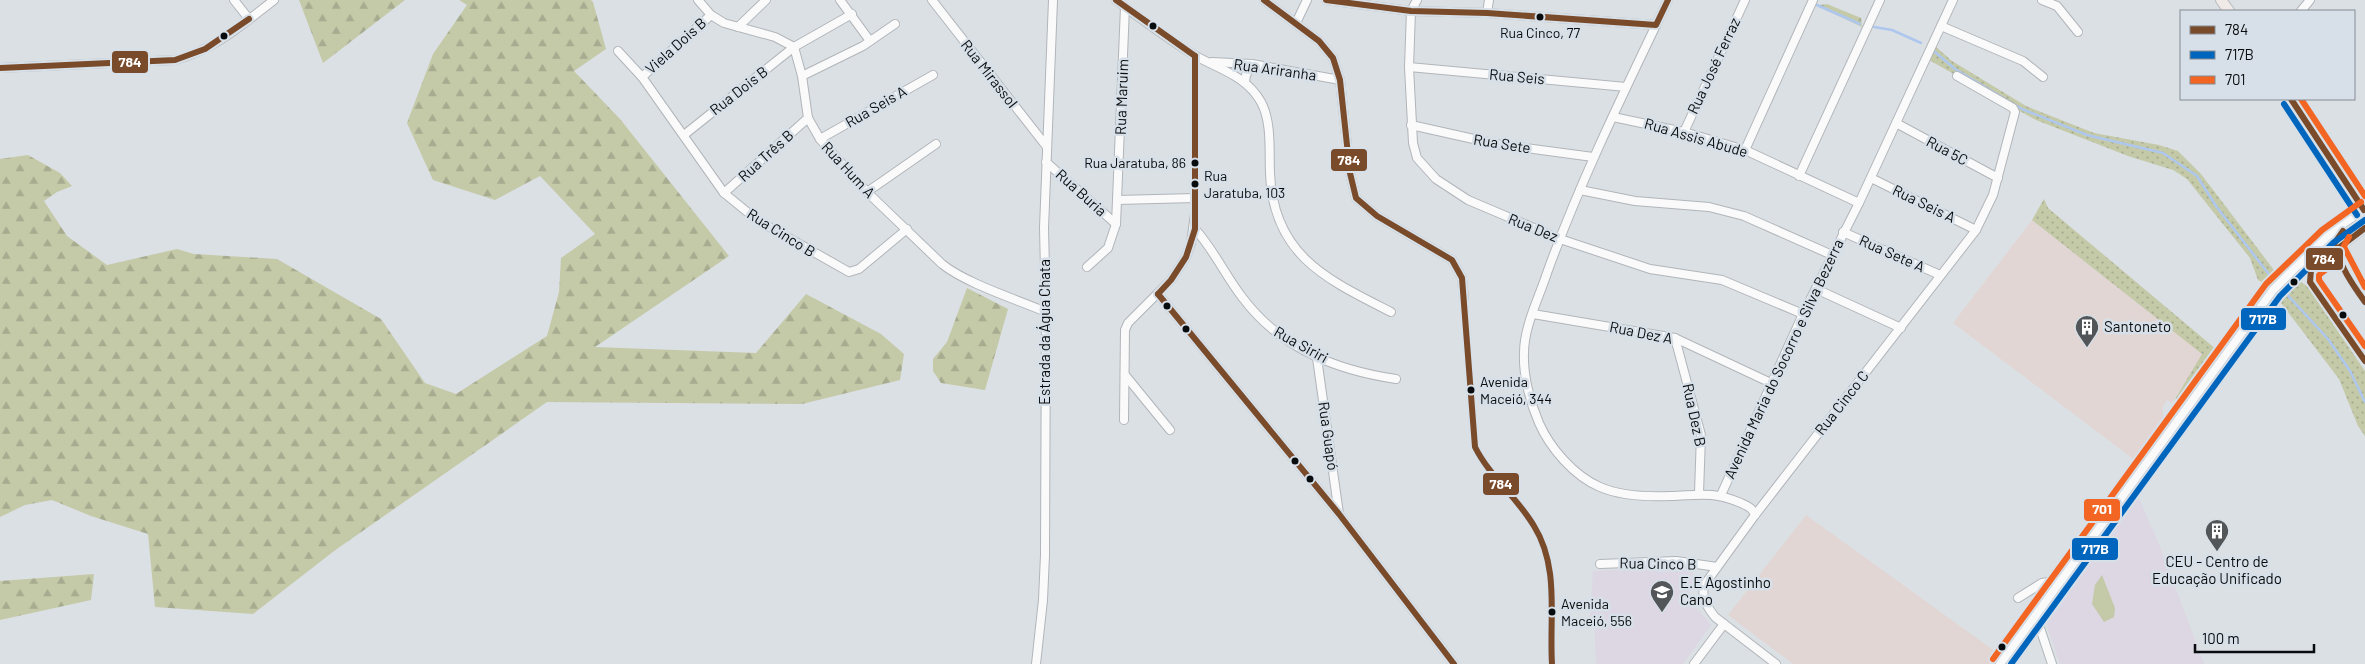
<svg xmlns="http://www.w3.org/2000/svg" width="2365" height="664" font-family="Barlow,sans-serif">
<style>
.industrial{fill:#e2d6d5}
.education{fill:#dcd7e3}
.grass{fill:url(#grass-dots)}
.forest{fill:url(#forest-firs)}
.park{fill:#c4c9a8}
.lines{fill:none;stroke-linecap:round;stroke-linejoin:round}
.stream{stroke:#aec7ee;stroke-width:2.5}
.minor-casing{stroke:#b1b5b9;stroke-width:10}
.major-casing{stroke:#b8babc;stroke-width:12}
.minor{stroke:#fafafb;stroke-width:8}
.major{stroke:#efe9e8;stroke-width:10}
.bus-1-casing{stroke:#d7e0e8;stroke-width:10}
.bus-2-casing{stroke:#d7e0e8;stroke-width:10}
.bus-3-casing{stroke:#d7e0e8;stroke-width:10}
.bus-1{stroke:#7a4b2a;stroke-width:6}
.bus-2{stroke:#0065bd;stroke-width:6}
.bus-3{stroke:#f26522;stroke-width:6}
.bus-dot{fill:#090c0e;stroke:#d7e0e8;stroke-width:2}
.labels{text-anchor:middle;stroke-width:5;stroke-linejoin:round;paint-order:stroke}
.bus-label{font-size:14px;fill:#090c0e;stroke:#d7e0e8;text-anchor:start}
.street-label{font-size:15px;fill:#090c0e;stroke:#d7e0e8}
.poi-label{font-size:15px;fill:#090c0e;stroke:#d7e0e8;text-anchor:start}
.line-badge{stroke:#d7e0e8;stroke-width:2}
.badge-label{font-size:14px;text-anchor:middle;font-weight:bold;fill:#fff}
</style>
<defs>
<pattern id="grass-dots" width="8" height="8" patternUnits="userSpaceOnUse" patternTransform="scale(1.25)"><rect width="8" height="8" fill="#c4c9a8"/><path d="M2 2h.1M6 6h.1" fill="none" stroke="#a7ab8f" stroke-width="1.8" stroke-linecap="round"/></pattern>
<pattern id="forest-firs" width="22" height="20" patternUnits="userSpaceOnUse" patternTransform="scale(1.25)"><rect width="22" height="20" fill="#c4c9a8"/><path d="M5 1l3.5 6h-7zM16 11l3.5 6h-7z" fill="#a7ab8f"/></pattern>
</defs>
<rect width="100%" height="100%" fill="#dbe0e4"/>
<!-- industrial -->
<g class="industrial">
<path d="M2032,220L2203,354L2172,403L2167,400L2162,408L2165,423L2136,461L1953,323Z"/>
<path d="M1806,515L1999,654L1990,664H1793L1728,615Z"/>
</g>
<!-- education -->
<g class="education">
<path d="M2138,496L2159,544L2204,664H2060L2046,623Z"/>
<path d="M1682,567L1689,568L1696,580L1689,590L1693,608H1697L1711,625L1683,664H1596L1594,616H1590L1593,571Z"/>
</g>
<!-- grass -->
<g class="grass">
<path d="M1936,47L1952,61L2026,106L2094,133L2159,145L2178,151L2201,174L2277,274L2267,285L2258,280L2250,258L2187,179L2173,170L2128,156L2036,120L1929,60Z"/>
<path d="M2044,199L2048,208L2217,350L2180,400L2175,399L2202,354L2032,220Z"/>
<path d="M2299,281L2307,286L2365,371V436L2358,426L2339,379L2278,299L2294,282Z"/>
</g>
<!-- forest -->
<g class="forest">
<path d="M299,0H405L323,63Z"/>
<path d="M459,0H591L593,2L606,49L574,71L620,119L729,256L595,347L756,353L806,294L881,334L904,354L900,380L802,404L547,402L334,551L253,614L155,607L148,534L91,516L52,500L25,505L0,517V159L28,155L60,173L72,186L57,192L44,201L67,236L107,265L177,249L194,254L277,259L381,319L425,383L456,394L547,336L559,292L561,258L595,234L540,176L495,200L433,180L407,123L433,54L467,5Z"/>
<path d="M1827,4L1861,18L1862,27L1819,7L1820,5Z"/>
<path d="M967,288L1008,309L985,390L941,383L933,371V359L947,342Z"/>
<path d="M94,574L91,600L0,620V581Z"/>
</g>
<!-- park -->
<path class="park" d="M2102,575L2115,608L2114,617L2104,622L2092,604L2095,585Z"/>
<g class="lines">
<!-- stream -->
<g class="stream">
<path d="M1817,5L1860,24"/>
<path d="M1874,27L1892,30L1921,43"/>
<path d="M1935,52L1955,69L2022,109L2087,135L2163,153L2197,176L2216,206L2271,277L2328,339L2350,371L2365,402"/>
</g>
<!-- minor casing -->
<g class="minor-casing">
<g id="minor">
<path d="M234,0L249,19"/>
<path d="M698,0L711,15L724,23L775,37L794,47L802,76L808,118L820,139L867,192L942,264C967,284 1016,299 1046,312"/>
<path d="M840,0L870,41"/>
<path d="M932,0L1047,147"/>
<path d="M1116,0C1141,19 1167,38 1194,55C1218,69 1246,75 1261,102C1272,122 1269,151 1270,173C1273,255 1326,279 1391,312"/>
<path d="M1264,0L1319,41L1333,58L1340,80L1350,173L1356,198L1377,216L1452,260L1462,278L1464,299"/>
<path d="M1326,0L1411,11L1487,13L1656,25"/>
<path d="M1417,0L1411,11L1409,67L1413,143L1417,158L1436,179L1468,200L1560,239L1650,269L1722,280L1803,314"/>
<path d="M1668,0C1625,90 1581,179 1547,273C1539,298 1524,326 1524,353C1523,375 1530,402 1539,423C1550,448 1574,476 1600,487C1621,496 1649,497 1671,496C1700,495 1712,491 1741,503C1747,506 1753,508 1755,515"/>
<path d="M2042,0L2057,6L2078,32"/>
<path d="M2301,11L2310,0"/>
<path d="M1487,13L1489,0"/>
<path d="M1296,23L1307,0"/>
<path d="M1941,26L2023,61L2043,77"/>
<path d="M738,27L766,0"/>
<path d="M618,51L642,77L724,193L757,220L849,272L859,269L907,229"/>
<path d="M1212,62L1252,64L1340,80"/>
<path d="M1409,67L1626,87"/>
<path d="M0,68L175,60C214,50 243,24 274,0"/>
<path d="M802,76L863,46L895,24"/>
<path d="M642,77L711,15"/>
<path d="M1245,82L1246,75L1252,64"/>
<path d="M1613,117L1684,132L1745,150L1859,203"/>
<path d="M1896,123L1998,178"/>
<path d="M1411,125L1496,144L1593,157"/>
<path d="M1684,132L1745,0"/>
<path d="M684,135L794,47L852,14"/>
<path d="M820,139L933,75"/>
<path d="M1745,150L1813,0"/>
<path d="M1046,162L1116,224"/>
<path d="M1799,176L1880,0"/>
<path d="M1871,178L1976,230"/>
<path d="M1580,190L1635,201L1709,207L1744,216L1832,255"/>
<path d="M867,192L936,144"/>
<path d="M724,193L808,118"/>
<path d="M1117,200L1195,198"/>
<path d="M1195,229C1214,250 1225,275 1242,297C1280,348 1335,370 1396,379"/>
<path d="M1843,232L1940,275"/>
<path d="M2300,265L2335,251L2365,228"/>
<path d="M1087,267L1108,248L1116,224L1125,7"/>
<path d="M1816,289L1901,328"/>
<path d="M1158,294L1339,514L1454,664"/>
<path d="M1533,314L1675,338L1771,383"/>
<path d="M1675,338L1701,435L1699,493"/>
<path d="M1317,358L1339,514"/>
<path d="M1125,375L1170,430"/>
<path d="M1124,420L1125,330L1128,323L1171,280L1186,257L1191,243L1195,214V56"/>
<path d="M1721,495L1803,314L1859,203L1953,0"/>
<path d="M1600,564L1676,561L1717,567"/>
<path d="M2018,598L2042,583L2064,579"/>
<path d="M2036,616L2052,664"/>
<path d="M1036,664L1043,600L1045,555L1046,312L1044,228L1053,0"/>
<path d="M1694,664L1724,624"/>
<path d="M1776,664L1715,617C1707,607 1700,596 1705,584L1755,515L1976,230L1993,195L2015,112L2013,108L1957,76"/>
<path d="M2000,664L2273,290C2302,262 2329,229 2365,210"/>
</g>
</g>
<!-- major casing -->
<g class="major-casing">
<g id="major">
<path d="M2221,0L2229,11"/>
<path d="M2291,99L2365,211"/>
</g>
</g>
<!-- minor -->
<use href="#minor" class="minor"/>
<!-- major -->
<use href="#major" class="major"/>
<!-- bus-1 casing -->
<g class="bus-1-casing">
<g id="bus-1">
<path d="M1116,0L1195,56"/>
<path d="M1264,0L1319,41L1333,58L1340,80L1350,173L1356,198L1377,216L1452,260L1462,278L1475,447C1490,477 1517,497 1534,526C1560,568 1549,618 1552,664"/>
<path d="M1326,0L1411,11L1487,13L1656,25L1668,0"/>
<path d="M0,68L175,60L205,49L249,19"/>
<path d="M2291,99L2364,210"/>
<path d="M2365,228L2315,266L2311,270L2310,282L2365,361"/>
<path d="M2343,231L2334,244C2340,266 2352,284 2365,302"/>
<path d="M1158,294L1339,514L1454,664"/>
<path d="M1158,294L1171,280L1186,257L1195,229V56"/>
</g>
</g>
<!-- bus-2 casing -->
<g class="bus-2-casing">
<g id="bus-2">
<path d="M2284,104L2357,215"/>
<path d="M2011,664L2280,296L2333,243L2365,220"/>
</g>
</g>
<!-- bus-3 casing -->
<g class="bus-3-casing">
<g id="bus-3">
<path d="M2301,99L2365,196"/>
<path d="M2349,237L2344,246L2345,249L2365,287"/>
<path d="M2341,258L2319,275V280L2365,346"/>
<path d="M1993,659L2266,284L2322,230L2361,202"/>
</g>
</g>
<!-- bus-1 -->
<use href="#bus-1" class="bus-1"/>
<!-- bus-2 -->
<use href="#bus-2" class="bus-2"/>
<!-- bus-3 -->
<use href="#bus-3" class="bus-3"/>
</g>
<!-- icons -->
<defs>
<g id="building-pin" transform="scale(1.25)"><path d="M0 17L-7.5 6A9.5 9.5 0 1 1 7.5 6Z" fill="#525659" stroke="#d7e0e8"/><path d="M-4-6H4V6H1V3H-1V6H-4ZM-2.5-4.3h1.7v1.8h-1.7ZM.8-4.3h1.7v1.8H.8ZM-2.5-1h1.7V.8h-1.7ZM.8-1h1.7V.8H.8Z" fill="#fff"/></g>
<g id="school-pin" transform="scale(1.25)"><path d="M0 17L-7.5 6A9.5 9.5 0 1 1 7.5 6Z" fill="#525659" stroke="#d7e0e8"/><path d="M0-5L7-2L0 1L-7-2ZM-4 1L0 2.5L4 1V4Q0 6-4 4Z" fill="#fff"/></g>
</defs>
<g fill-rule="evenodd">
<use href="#building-pin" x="2087" y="327"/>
<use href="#building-pin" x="2217" y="531"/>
<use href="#school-pin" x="1662" y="592"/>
</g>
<!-- markers -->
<g class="bus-dot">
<circle cx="1540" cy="17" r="4.5"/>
<circle cx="1153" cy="26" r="4.5"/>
<circle cx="224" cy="36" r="4.5"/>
<circle cx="1195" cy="163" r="4.5"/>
<circle cx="1195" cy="184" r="4.5"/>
<circle cx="2294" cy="282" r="4.5"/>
<circle cx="1167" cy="306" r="4.5"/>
<circle cx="2343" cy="315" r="4.5"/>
<circle cx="1186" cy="329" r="4.5"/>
<circle cx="1471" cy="390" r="4.5"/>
<circle cx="1295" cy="461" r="4.5"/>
<circle cx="1310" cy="479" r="4.5"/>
<circle cx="1552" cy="612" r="4.5"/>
<circle cx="2002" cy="647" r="4.5"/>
</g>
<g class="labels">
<!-- bus labels -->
<g class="bus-label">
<text x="1540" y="38" text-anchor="middle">Rua Cinco, 77</text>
<text x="1186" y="168" text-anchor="end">Rua Jaratuba, 86</text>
<text x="1204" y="181">Rua<tspan x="1204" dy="17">Jaratuba, 103</tspan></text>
<text x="1480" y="387">Avenida<tspan x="1480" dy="17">Maceió, 344</tspan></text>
<text x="1561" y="609">Avenida<tspan x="1561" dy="17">Maceió, 556</tspan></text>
</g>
<!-- street labels -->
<g class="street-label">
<text transform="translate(676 46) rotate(-42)" y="5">Viela Dois B</text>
<text transform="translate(1714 66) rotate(-65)" y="5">Rua José Ferraz</text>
<text transform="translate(1275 70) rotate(8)" y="5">Rua Ariranha</text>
<text transform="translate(989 74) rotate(52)" y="5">Rua Mirassol</text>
<text transform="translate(1517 77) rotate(5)" y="5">Rua Seis</text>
<text transform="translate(739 91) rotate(-38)" y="5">Rua Dois B</text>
<text transform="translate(1122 97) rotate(-88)" y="5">Rua Maruim</text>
<text transform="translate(876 107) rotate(-30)" y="5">Rua Seis A</text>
<text transform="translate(1696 138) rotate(16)" y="5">Rua Assis Abude</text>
<text transform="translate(1502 144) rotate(9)" y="5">Rua Sete</text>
<text transform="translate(1947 151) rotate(28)" y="5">Rua 5C</text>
<text transform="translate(766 156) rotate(-42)" y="5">Rua Três B</text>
<text transform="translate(848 170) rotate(47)" y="5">Rua Hum A</text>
<text transform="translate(1081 193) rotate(42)" y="5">Rua Buria</text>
<text transform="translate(1924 204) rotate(26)" y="5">Rua Seis A</text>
<text transform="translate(1533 228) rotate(22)" y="5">Rua Dez</text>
<text transform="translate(781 233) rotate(32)" y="5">Rua Cinco B</text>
<text transform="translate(1892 254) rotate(24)" y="5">Rua Sete A</text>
<text transform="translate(1045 332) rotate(-90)" y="5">Estrada da Água Chata</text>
<text transform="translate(1641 333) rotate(11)" y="5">Rua Dez A</text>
<text transform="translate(1301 345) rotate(29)" y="5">Rua Siriri</text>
<text transform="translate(1784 359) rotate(-65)" y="5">Avenida Maria do Socorro e Silva Bezerra</text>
<text transform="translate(1842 403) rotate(-52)" y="5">Rua Cinco C</text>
<text transform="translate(1694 415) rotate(78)" y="5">Rua Dez B</text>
<text transform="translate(1328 436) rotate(82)" y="5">Rua Guapó</text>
<text transform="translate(1658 564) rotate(1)" y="5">Rua Cinco B</text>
</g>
<!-- poi labels -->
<g class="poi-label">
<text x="2104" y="332">Santoneto</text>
<text x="2217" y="567" text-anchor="middle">CEU - Centro de<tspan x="2217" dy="17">Educação Unificado</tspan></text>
<text x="1680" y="588">E.E Agostinho<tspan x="1680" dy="17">Cano</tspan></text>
</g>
</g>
<g class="line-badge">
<rect x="111" y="50" width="38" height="24" rx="5" fill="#7a4b2a"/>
<rect x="1330" y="148" width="38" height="24" rx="5" fill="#7a4b2a"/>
<rect x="2305" y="247" width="39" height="24" rx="5" fill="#7a4b2a"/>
<rect x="2240" y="307" width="47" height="24" rx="5" fill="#0065bd"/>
<rect x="1482" y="472" width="38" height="24" rx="5" fill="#7a4b2a"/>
<rect x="2083" y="498" width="38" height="24" rx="5" fill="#f26522"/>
<rect x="2071" y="537" width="48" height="24" rx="5" fill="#0065bd"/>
</g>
<g class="badge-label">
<text x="130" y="67">784</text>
<text x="1349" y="165">784</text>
<text x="2324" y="264">784</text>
<text x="2263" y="324">717B</text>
<text x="1501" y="489">784</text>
<text x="2102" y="514">701</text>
<text x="2095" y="554">717B</text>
</g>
<!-- legend -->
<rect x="2180" y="10" width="175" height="90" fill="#d7e0e8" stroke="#858b91"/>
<rect x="2190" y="26" width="25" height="8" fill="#7a4b2a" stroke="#858b91"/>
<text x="2225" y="35" font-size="15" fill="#090c0e">784</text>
<rect x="2190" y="51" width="25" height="8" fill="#0065bd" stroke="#858b91"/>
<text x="2225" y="60" font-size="15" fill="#090c0e">717B</text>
<rect x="2190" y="76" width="25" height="8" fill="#f26522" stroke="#858b91"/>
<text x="2225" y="85" font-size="15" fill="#090c0e">701</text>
<!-- scale -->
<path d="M2195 644v8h119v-8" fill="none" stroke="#090c0e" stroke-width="2.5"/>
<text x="2202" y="644" font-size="15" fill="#090c0e" stroke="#d7e0e8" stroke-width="4" paint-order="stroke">100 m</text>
</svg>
